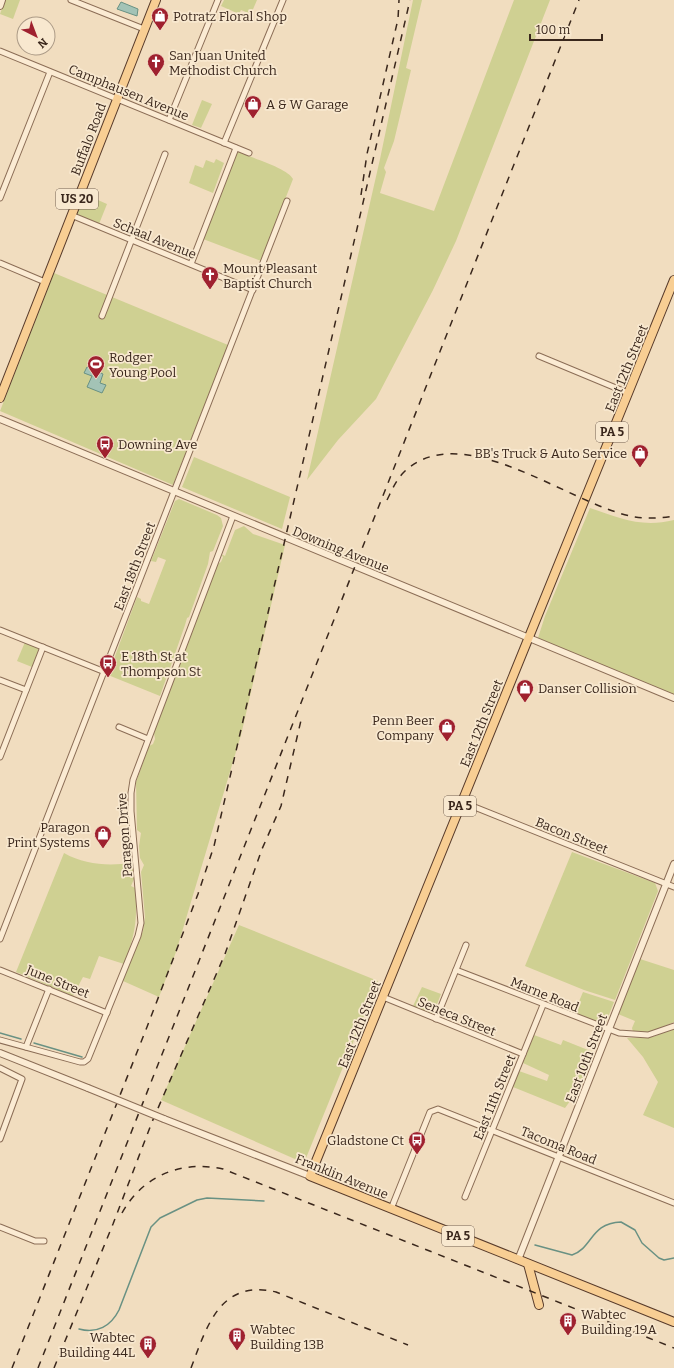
<svg xmlns="http://www.w3.org/2000/svg" width="674" height="1368" font-family="Bitter,serif">
<style>
.green{fill:#cfd092}
.water{fill:#a3c3b6;stroke:#699183}
.lines{fill:none;stroke-linecap:round;stroke-linejoin:round}
.stream{stroke:#699183;stroke-width:1.5}
.minor-casing{stroke:#8b6d56;stroke-width:7}
.tertiary-casing{stroke:#8b6d56;stroke-width:8}
.primary-casing{stroke:#583b2b;stroke-width:10}
.minor{stroke:#fbebd3;stroke-width:5}
.tertiary{stroke:#fbebd3;stroke-width:6}
.primary{stroke:#f8ce93;stroke-width:8}
.rail{stroke:#3a271c;stroke-width:1.5;stroke-dasharray:7 7;stroke-linecap:butt}
.tertiary-bridge-casing{stroke:#8b6d56;stroke-width:8;stroke-linecap:butt}
.tertiary-bridge{stroke:#fbebd3;stroke-width:6}
.labels{text-anchor:middle;stroke-width:3.5;stroke-linejoin:round;paint-order:stroke}
.shield{fill:#f8e8cf;stroke:#736152;stroke-width:1}
.shield-label{font-size:12px;font-weight:bold;fill:#3a271c}
.poi-label{font-size:13px;fill:#3a271c;stroke:#f8e8cf;text-anchor:start}
.street-label{font-size:13px;fill:#3a271c;stroke:#f8e8cf}
</style>
<rect width="100%" height="100%" fill="#f1ddbf"/>
<!-- green -->
<g class="green">
<path d="M5,0H20L13,19L0,14Z"/>
<path d="M224,0H257L251,14L241,10L239,14L221,6Z"/>
<path d="M413,0H422L406,68L411,70L394,141L384,168L386,172L380,193L434,211L514,0H550L456,241L433,290L376,399L338,440L307,480L380,159Z"/>
<path d="M202,100L212,104L201,128L192,125Z"/>
<path d="M236,151C249,157 288,168 293,179L261,261L203,239Z"/>
<path d="M216,159L224,163L213,193L189,183L195,165L203,168L206,160L214,163Z"/>
<path d="M84,194L107,204L99,224L76,214Z"/>
<path d="M54,273L228,345L173,485L0,411Z"/>
<path d="M194,457L290,497L282,529L182,487Z"/>
<path d="M179,499L217,515L221,518L223,526L213,551L210,552L208,564L189,617L187,618L185,625L169,671H167L165,677L166,679L160,696L108,675L137,597L141,599V601L149,604L166,560L158,557L156,562L151,561L175,501Z"/>
<path d="M590,508C620,518 641,528 674,520V695L538,638L545,616Z"/>
<path d="M244,526L253,534L285,545L241,735L176,952L159,997L123,981L143,931L145,917L141,872L144,865L140,858L139,846L141,833L137,830L136,782L149,746L153,744L155,739L154,733L216,565L221,562L223,557L221,554L225,556L235,530Z"/>
<path d="M25,642L39,649L32,667L17,661Z"/>
<path d="M572,852L655,883L658,891L615,1000L584,990L525,966Z"/>
<path d="M64,853C85,865 108,866 132,863L134,879L131,886L135,888C138,919 135,936 124,964L99,956L90,979L83,977L73,996L16,972Z"/>
<path d="M239,925L378,981L304,1163L161,1100Z"/>
<path d="M640,959L674,970V1022L649,1033L633,1032L632,1028L635,1021L618,1014Z"/>
<path d="M422,987L441,994L433,1014L413,1006Z"/>
<path d="M583,992L614,1002L605,1025L574,1013Z"/>
<path d="M674,1028V1128L643,1115L658,1082L643,1057L627,1038L653,1037Z"/>
<path d="M534,1035L561,1045L563,1040L593,1052L578,1090L565,1108L513,1087L519,1071L547,1081L549,1075L523,1063Z"/>
</g>
<!-- water -->
<g class="water">
<path d="M121,2L138,9L137,16L117,9Z"/>
<path d="M87,367L103,374L100,383L106,385L102,393L87,387L92,376L84,373Z"/>
</g>
<g class="lines">
<!-- stream -->
<g class="stream">
<path d="M0,1033L21,1039"/>
<path d="M34,1043L82,1057"/>
<path d="M535,1245L572,1255C593,1248 590,1223 621,1222L635,1230L642,1243L659,1258L664,1260L674,1258"/>
<path d="M79,1329C97,1334 111,1326 119,1310L151,1227L160,1218L197,1200L207,1198L264,1201"/>
</g>
<!-- minor casing -->
<g class="minor-casing">
<g id="minor">
<path d="M71,0L144,29"/>
<path d="M0,51L249,153"/>
<path d="M169,120L218,0"/>
<path d="M224,143L283,0"/>
<path d="M0,198L50,72"/>
<path d="M71,215L253,290"/>
<path d="M0,263L45,282"/>
<path d="M191,264L236,148"/>
<path d="M102,316L165,154"/>
<path d="M539,356L628,393"/>
<path d="M0,630L105,672"/>
<path d="M0,680L26,690"/>
<path d="M119,727L148,739"/>
<path d="M0,757L43,647"/>
<path d="M462,802L674,887"/>
<path d="M0,939L287,201"/>
<path d="M0,970L107,1013"/>
<path d="M456,970L619,1033L648,1035L674,1026"/>
<path d="M383,997L523,1054"/>
<path d="M436,1019L466,945"/>
<path d="M0,1040L80,1062H84L88,1059L138,936L141,923L131,811V793L133,780L233,516"/>
<path d="M26,1047L49,989"/>
<path d="M0,1068L22,1079L0,1139"/>
<path d="M465,1197L543,1005"/>
<path d="M391,1209L430,1112L438,1109L674,1203"/>
<path d="M0,1227L35,1241H44"/>
</g>
</g>
<!-- tertiary casing -->
<g class="tertiary-casing">
<g id="tertiary">
<path d="M0,6L2,0"/>
<path d="M0,419L674,698"/>
<path d="M0,1053L88,1088"/>
<path d="M164,1119L310,1176"/>
<path d="M518,1260L674,864"/>
</g>
</g>
<!-- primary casing -->
<g class="primary-casing">
<g id="primary">
<path d="M674,280L310,1176L674,1322"/>
<path d="M0,398L156,0"/>
<path d="M528,1264L539,1305"/>
</g>
</g>
<!-- minor -->
<use href="#minor" class="minor"/>
<!-- tertiary -->
<use href="#tertiary" class="tertiary"/>
<!-- primary -->
<use href="#primary" class="primary"/>
<!-- rail -->
<g class="rail">
<path d="M361,195L367,154L398,19L399,0"/>
<path d="M387,500C392,490 396,480 404,472C462,416 571,506 635,517C648,519 661,518 674,516"/>
<path d="M122,1213C143,1175 182,1160 223,1169L674,1348"/>
<path d="M12,1368L147,1027L198,894L214,846L410,0"/>
<path d="M38,1368L579,0"/>
<path d="M54,1368L113,1224L152,1122L225,954L262,849L281,806L302,716"/>
<path d="M191,1368C207,1326 220,1279 276,1292L408,1345"/>
</g>
<!-- tertiary-bridge casing -->
<g class="tertiary-bridge-casing">
<path id="tertiary-bridge" d="M88,1088L164,1119"/>
</g>
<!-- tertiary-bridge -->
<use href="#tertiary-bridge" class="tertiary-bridge"/>
</g>
<!-- icons -->
<defs>
<g id="shop-pin" transform="scale(0.9)"><path d="M0 17L-7.5 6A9.5 9.5 0 1 1 7.5 6Z" fill="#9f212f" stroke="#f8e8cf"/><path d="M-5-2.5h2.3a2.7 3.5 0 0 1 5.4 0H5L5.5 6h-11ZM-1.5-2.5h3a1.5 2.3 0 0 0-3 0Z" fill="#fff"/></g>
<g id="church-pin" transform="scale(0.9)"><path d="M0 17L-7.5 6A9.5 9.5 0 1 1 7.5 6Z" fill="#9f212f" stroke="#f8e8cf"/><path d="M-1.2-6h2.4v3.5h3.3v2.4h-3.3V6h-2.4V-.1h-3.3v-2.4h3.3Z" fill="#fff"/></g>
<g id="stadium-pin" transform="scale(0.9)"><path d="M0 17L-7.5 6A9.5 9.5 0 1 1 7.5 6Z" fill="#9f212f" stroke="#f8e8cf"/><path d="M0-5a6.5 5 0 1 0 0 10a6.5 5 0 1 0 0-10ZM-3.5-1.8h7v3.6h-7Z" fill="#fff"/></g>
<g id="bus-pin" transform="scale(0.9)"><path d="M0 17L-7.5 6A9.5 9.5 0 1 1 7.5 6Z" fill="#9f212f" stroke="#f8e8cf"/><path d="M-5-6H5V4H4V6H2V4H-2V6H-4V4H-5ZM-3.5-4V0h7V-4ZM-3.5 1.2v1.5H-2V1.2ZM2 1.2v1.5H3.5V1.2Z" fill="#fff"/></g>
<g id="building-pin" transform="scale(0.9)"><path d="M0 17L-7.5 6A9.5 9.5 0 1 1 7.5 6Z" fill="#9f212f" stroke="#f8e8cf"/><path d="M-4-6H4V6H1V3H-1V6H-4ZM-2.5-4.3h1.7v1.8h-1.7ZM.8-4.3h1.7v1.8H.8ZM-2.5-1h1.7V.8h-1.7ZM.8-1h1.7V.8H.8Z" fill="#fff"/></g>
</defs>
<g fill-rule="evenodd">
<use href="#shop-pin" x="160" y="16"/>
<use href="#church-pin" x="156" y="62"/>
<use href="#shop-pin" x="253" y="104"/>
<use href="#church-pin" x="210" y="275"/>
<use href="#stadium-pin" x="96" y="364"/>
<use href="#bus-pin" x="105" y="444"/>
<use href="#shop-pin" x="640" y="453"/>
<use href="#bus-pin" x="108" y="663"/>
<use href="#shop-pin" x="525" y="688"/>
<use href="#shop-pin" x="447" y="727"/>
<use href="#shop-pin" x="103" y="834"/>
<use href="#bus-pin" x="417" y="1140"/>
<use href="#building-pin" x="568" y="1321"/>
<use href="#building-pin" x="237" y="1336"/>
<use href="#building-pin" x="148" y="1344"/>
</g>
<g class="labels">
<!-- shield labels -->
<g class="shield">
<rect x="56" y="189" width="42" height="20" rx="3"/>
<rect x="596" y="422" width="32" height="20" rx="3"/>
<rect x="444" y="796" width="32" height="20" rx="3"/>
<rect x="442" y="1226" width="32" height="20" rx="3"/>
</g>
<g class="shield-label">
<text x="77" y="203">US 20</text>
<text x="612" y="436">PA 5</text>
<text x="460" y="810">PA 5</text>
<text x="458" y="1240">PA 5</text>
</g>
<!-- poi labels -->
<g class="poi-label">
<text x="173" y="21">Potratz Floral Shop</text>
<text x="169" y="60">San Juan United<tspan x="169" dy="15">Methodist Church</tspan></text>
<text x="266" y="109">A &amp; W Garage</text>
<text x="223" y="273">Mount Pleasant<tspan x="223" dy="15">Baptist Church</tspan></text>
<text x="109" y="362">Rodger<tspan x="109" dy="15">Young Pool</tspan></text>
<text x="118" y="449">Downing Ave</text>
<text x="627" y="458" text-anchor="end">BB's Truck &amp; Auto Service</text>
<text x="121" y="661">E 18th St at<tspan x="121" dy="15">Thompson St</tspan></text>
<text x="538" y="693">Danser Collision</text>
<text x="434" y="725" text-anchor="end">Penn Beer<tspan x="434" dy="15">Company</tspan></text>
<text x="90" y="832" text-anchor="end">Paragon<tspan x="90" dy="15">Print Systems</tspan></text>
<text x="404" y="1145" text-anchor="end">Gladstone Ct</text>
<text x="581" y="1319">Wabtec<tspan x="581" dy="15">Building 19A</tspan></text>
<text x="250" y="1334">Wabtec<tspan x="250" dy="15">Building 13B</tspan></text>
<text x="135" y="1342" text-anchor="end">Wabtec<tspan x="135" dy="15">Building 44L</tspan></text>
</g>
<!-- street labels -->
<g class="street-label">
<text transform="translate(129 92) rotate(22)" y="5">Camphausen Avenue</text>
<text transform="translate(88 139) rotate(-69)" y="5">Buffalo Road</text>
<text transform="translate(155 238) rotate(22)" y="5">Schaal Avenue</text>
<text transform="translate(626 368) rotate(-68)" y="5">East 12th Street</text>
<text transform="translate(341 549) rotate(22)" y="5">Downing Avenue</text>
<text transform="translate(134 566) rotate(-69)" y="5">East 18th Street</text>
<text transform="translate(481 723) rotate(-68)" y="5">East 12th Street</text>
<text transform="translate(124 835) rotate(-94)" y="5">Paragon Drive</text>
<text transform="translate(572 835) rotate(22)" y="5">Bacon Street</text>
<text transform="translate(58 981) rotate(22)" y="5">June Street</text>
<text transform="translate(545 994) rotate(22)" y="5">Marne Road</text>
<text transform="translate(457 1016) rotate(22)" y="5">Seneca Street</text>
<text transform="translate(359 1024) rotate(-68)" y="5">East 12th Street</text>
<text transform="translate(586 1058) rotate(-69)" y="5">East 10th Street</text>
<text transform="translate(494 1097) rotate(-68)" y="5">East 11th Street</text>
<text transform="translate(559 1145) rotate(22)" y="5">Tacoma Road</text>
<text transform="translate(342 1176) rotate(22)" y="5">Franklin Avenue</text>
</g>
</g>
<!-- north arrow -->
<g transform="translate(36 36) rotate(138)"><circle r="19" fill="#f8e8cf" stroke="#ac9b87"/>
<path d="M0-3L7 15L0 10L-7 15Z" fill="#9f212f"/>
<text y="-6" font-size="11" font-weight="bold" text-anchor="middle" fill="#3a271c">N</text>
</g>
<!-- scale -->
<path d="M530 34v6h72v-6" fill="none" stroke="#3a271c" stroke-width="2"/>
<text x="536" y="34" font-size="12" fill="#3a271c" stroke="#f8e8cf" stroke-width="3" paint-order="stroke">100 m</text>
</svg>
